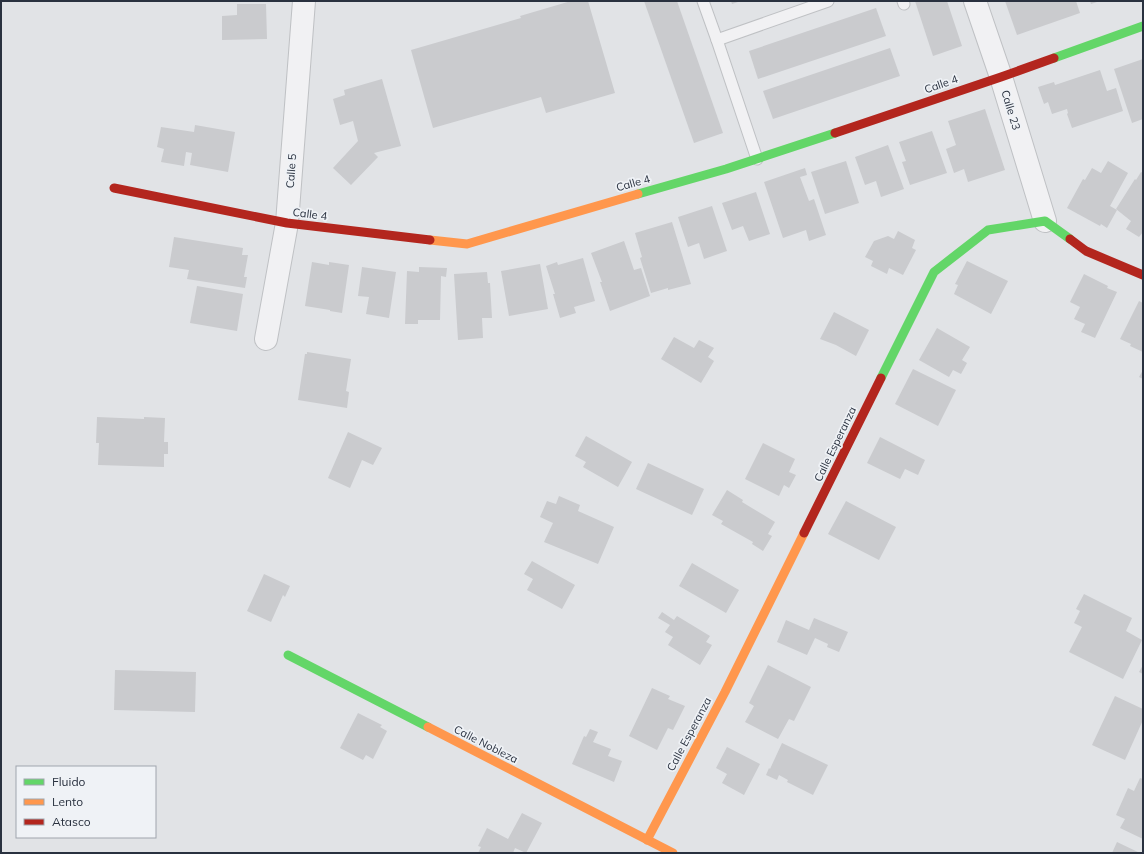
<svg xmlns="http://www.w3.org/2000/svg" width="1144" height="854" font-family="Mulish,sans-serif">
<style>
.building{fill:#cacbce}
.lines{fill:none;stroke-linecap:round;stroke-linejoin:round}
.lane-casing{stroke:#bfc1c4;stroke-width:13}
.street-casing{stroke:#bfc1c4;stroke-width:24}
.lane{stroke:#f1f1f3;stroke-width:11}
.street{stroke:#f1f1f3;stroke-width:22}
.fast{stroke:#63d668;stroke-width:9}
.slow{stroke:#ff974d;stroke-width:9}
.jam{stroke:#b3261e;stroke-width:9}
.labels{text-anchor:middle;stroke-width:3.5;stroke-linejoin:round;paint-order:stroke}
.street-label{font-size:11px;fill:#29313f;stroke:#eff2f6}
</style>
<rect width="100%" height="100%" fill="#e1e3e6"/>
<!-- building -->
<g class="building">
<path d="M571,1H588L615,93L546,113L541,97L433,128L411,50L521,18L520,16Z"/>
<path d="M644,1H677L723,133L694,143Z"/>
<path d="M731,1H741L732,4Z"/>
<path d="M915,1H947L962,46L933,56Z"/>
<path d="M1005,1H1076L1080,13L1017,35Z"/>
<path d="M1090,1H1100L1091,4Z"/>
<path d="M237,4H266L267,39L222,40V16L237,15Z"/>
<path d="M876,8L886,36L758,79L749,51Z"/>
<path d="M890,48L900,76L773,119L763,91Z"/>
<path d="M1143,59V119L1132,123L1114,69Z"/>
<path d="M1100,70L1107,91L1116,88L1123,111L1072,128L1067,114L1068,113L1067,109L1052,114L1048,102L1044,104L1038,87L1054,82L1055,85Z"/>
<path d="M382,79L401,146L374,153L378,157L351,185L333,168L358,141L353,121L340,125L333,99L345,95L344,90Z"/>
<path d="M985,109L1005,170L968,182L964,169L954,173L946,149L956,145L948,121Z"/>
<path d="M195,125L235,132L228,172L190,165L192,153L186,152L184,166L161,162L164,149L157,147L161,127L194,132Z"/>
<path d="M932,131L947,173L910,185L902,162L906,161L899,142Z"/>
<path d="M888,145L904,189L881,197L876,181L865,185L855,157Z"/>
<path d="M846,161L859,203L825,214L811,172Z"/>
<path d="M1108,161L1128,173L1110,206L1117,210L1107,228L1101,224L1100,226L1067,208L1083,179L1085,180L1092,168L1101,173Z"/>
<path d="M805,168L807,175L800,177L809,201L814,199L826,235L809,241L806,230L783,238L764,182Z"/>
<path d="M1141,172L1143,173V232L1139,237L1126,229L1131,221L1116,209L1135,179L1136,180Z"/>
<path d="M756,192L770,234L749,241L743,226L732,230L722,203Z"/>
<path d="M712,206L727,251L704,259L699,243L688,247L678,217Z"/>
<path d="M672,222L691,284L668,290V288L651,293L640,258L642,257L635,233Z"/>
<path d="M898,231L915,240L912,248L916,250L903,275L889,268L887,274L871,266L873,261L865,257L874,241L888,236L894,239Z"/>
<path d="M174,237L243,248L242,255H248L244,277H247L245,288L187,279L189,270L169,267Z"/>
<path d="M624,241L634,270L641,268L650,296L610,311L600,282H602L591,253Z"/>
<path d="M583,258L595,301L574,307L576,313L560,318L553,294H555L546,266L557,262L558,265Z"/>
<path d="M967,261L1008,281L991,314L954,294L958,285L955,284Z"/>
<path d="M312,262L329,265V262L349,265L342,313L330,311V310L305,306Z"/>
<path d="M540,264L548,309L509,316L501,271Z"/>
<path d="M362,267L396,272L389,318L366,314L369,297L358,296Z"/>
<path d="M419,267L447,268L446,277L441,276L440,320H418V324H405L407,271L419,272Z"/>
<path d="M487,272L488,283H490L492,318H482L483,338L458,340L454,274Z"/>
<path d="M1084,274L1108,286L1107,288L1117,292L1095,338L1081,332L1085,324L1074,319L1080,307L1070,302Z"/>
<path d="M197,286L243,294L237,331L190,323Z"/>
<path d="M1139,301L1143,303V352L1130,346L1131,344L1120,339Z"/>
<path d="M834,312L869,330L856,356L836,345L820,339Z"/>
<path d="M937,328L970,347L962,360L967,363L961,374L953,370L949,377L919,360Z"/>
<path d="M674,337L694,348L699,340L714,348L708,357L714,361L701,383L661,359Z"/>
<path d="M307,352L351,359L346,391L349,392L347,408L298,400L305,354H307Z"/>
<path d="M913,369L956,390L938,426L895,404Z"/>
<path d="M1143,370V379L1139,377Z"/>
<path d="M97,417L144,419V417L165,418L164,442H168V454H164V467L98,465L99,443H96Z"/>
<path d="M348,432L382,448L373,465L362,460L350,488L328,478Z"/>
<path d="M586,436L632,462L618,487L583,467L586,462L575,456Z"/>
<path d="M880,437L925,460L918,475L905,469L900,479L867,463Z"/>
<path d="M763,443L795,459L789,472L796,475L789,488L784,485L779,496L745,479Z"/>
<path d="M648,463L704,489L692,515L636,489Z"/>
<path d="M727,490L743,500L742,502L775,522L768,534L772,536L763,551L752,544L753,542L721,524L723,521L712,515Z"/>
<path d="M559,496L580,505L578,511L614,527L598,564L544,542L553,523L540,517L547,501L556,504Z"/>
<path d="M846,501L896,527L879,560L828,534Z"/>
<path d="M532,561L575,585L562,609L527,590L533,579L524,574Z"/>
<path d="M692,563L739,590L726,613L679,586Z"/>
<path d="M264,574L290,586L285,597L283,595L271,622L247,611Z"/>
<path d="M1084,594L1132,618L1126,631L1142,640L1123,679L1069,652L1082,627L1074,623L1080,611L1076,609Z"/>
<path d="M662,612L674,620L677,616L710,636L706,642L712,645L700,665L668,645L673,637L665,632L670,625L658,618Z"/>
<path d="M814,618L848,632L839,652L827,647L828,644L815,638L807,655L777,642L786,620L809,630Z"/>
<path d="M768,665L811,687L794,721L789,719L778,739L745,722L754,706L749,703Z"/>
<path d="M1143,665V674L1139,672Z"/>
<path d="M115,670L196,672L195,712L114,710Z"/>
<path d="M652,688L670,696L668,699L685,706L673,730L668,728L657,750L629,736Z"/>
<path d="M1115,696L1143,709V720L1125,760L1092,745Z"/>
<path d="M358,713L382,725L380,727L387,731L373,759L366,755L363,760L340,748Z"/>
<path d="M590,729L598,732L593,742L611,749L608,756L622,761L614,782L572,764L584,736L586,737Z"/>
<path d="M782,743L828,765L813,795L787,782L788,780L779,775L777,780L766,775L769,768L770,769Z"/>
<path d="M727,747L760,764L744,795L722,783L727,774L716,768Z"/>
<path d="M1140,778L1143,779V839L1120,828L1125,819L1116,815L1128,788L1134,791Z"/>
<path d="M522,813L542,823L526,853L515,848L513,853H478L481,847L478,846L487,828L508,839Z"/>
<path d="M1117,842L1140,853H1112Z"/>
</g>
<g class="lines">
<!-- lane casing -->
<g class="lane-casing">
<g id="lane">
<path d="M703,1L717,40L757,159"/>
<path d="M903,1L904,4"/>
<path d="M717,40L828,1"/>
</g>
</g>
<!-- street casing -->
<g class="street-casing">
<g id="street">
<path d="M975,1L1001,77L1045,221"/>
<path d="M266,339L287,223L304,1"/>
</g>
</g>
<!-- lane -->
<use href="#lane" class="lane"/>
<!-- street -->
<use href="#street" class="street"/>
<!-- fast -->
<g class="fast">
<path d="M1054,58L1143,26"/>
<path d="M638,194L726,169L835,133"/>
<path d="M881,378L934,272L988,230L1045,221L1070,239"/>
<path d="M288,655L428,727"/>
</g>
<!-- slow -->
<g class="slow">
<path d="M430,240L467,244L638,194"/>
<path d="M428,727L673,853"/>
<path d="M647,840L725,692L804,533"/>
</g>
<!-- jam -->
<g class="jam">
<path d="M835,133L1001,77L1054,58"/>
<path d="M114,188L287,223L430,240"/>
<path d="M1070,239L1086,251L1143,275"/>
<path d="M804,533L881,378"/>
</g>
</g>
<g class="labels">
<!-- street labels -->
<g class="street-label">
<text transform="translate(941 84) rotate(-19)" y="4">Calle 4</text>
<text transform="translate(1011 110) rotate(73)" y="4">Calle 23</text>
<text transform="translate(291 171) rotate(-86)" y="4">Calle 5</text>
<text transform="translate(633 183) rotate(-16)" y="4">Calle 4</text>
<text transform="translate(310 214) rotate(7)" y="4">Calle 4</text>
<text transform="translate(835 444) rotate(-64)" y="4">Calle Esperanza</text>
<text transform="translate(689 734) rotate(-62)" y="4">Calle Esperanza</text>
<text transform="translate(486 744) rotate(27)" y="4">Calle Nobleza</text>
</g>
</g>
<!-- border -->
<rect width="1144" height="854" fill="none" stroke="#29313f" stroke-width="4"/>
<!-- legend -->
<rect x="16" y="766" width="140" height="72" fill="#eff2f6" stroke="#a0a5ad"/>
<rect x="24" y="779" width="20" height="6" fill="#63d668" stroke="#a0a5ad"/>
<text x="52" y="786" font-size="12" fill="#29313f">Fluido</text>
<rect x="24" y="799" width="20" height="6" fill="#ff974d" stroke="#a0a5ad"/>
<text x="52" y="806" font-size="12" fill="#29313f">Lento</text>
<rect x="24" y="819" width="20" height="6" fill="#b3261e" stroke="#a0a5ad"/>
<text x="52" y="826" font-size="12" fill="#29313f">Atasco</text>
</svg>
